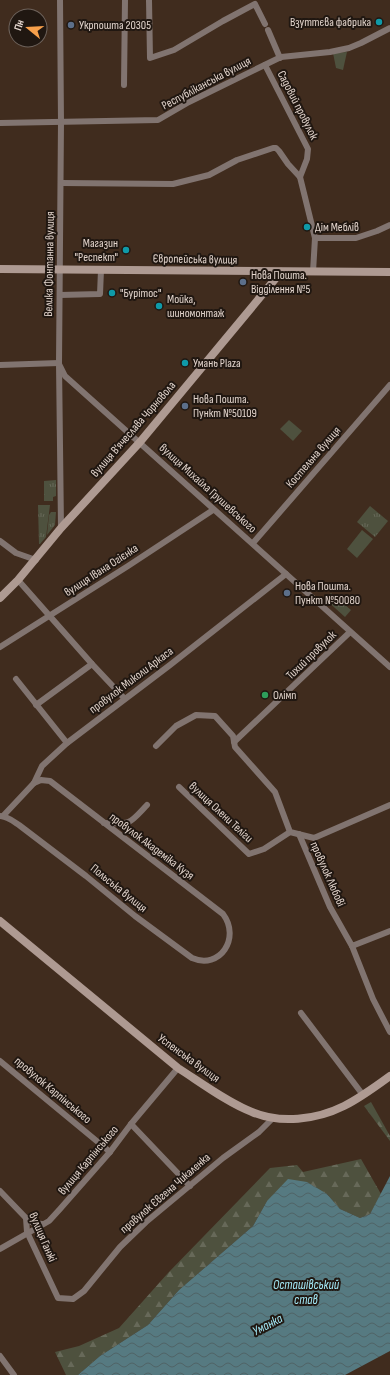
<svg xmlns="http://www.w3.org/2000/svg" width="390" height="1375" font-family="'Sofia Sans Condensed',sans-serif">
<style>
.grass{fill:url(#grass-tufts)}
.forest{fill:url(#forest-firs)}
.park{fill:#4e513e}
.water{fill:url(#water-waves)}
.lines{fill:none;stroke-linecap:round;stroke-linejoin:round}
.street{stroke:#817470;stroke-width:6}
.secondary{stroke:#ae9a92;stroke-width:8}
.culture-dot{fill:#0f9aa8;stroke:#201711;stroke-width:1.5}
.service-dot{fill:#5c6f8a;stroke:#201711;stroke-width:1.5}
.leisure-dot{fill:#2e9e5b;stroke:#201711;stroke-width:1.5}
.labels{text-anchor:middle;stroke-width:4;stroke-linejoin:round;paint-order:stroke}
.poi-label{font-size:12px;fill:#e2d4cc;stroke:#201711;text-anchor:start}
.street-label{font-size:12px;fill:#e2d4cc;stroke:#201711}
.water-label{font-size:13px;font-style:italic;fill:#a4eaf8;stroke:#201711}
</style>
<defs>
<pattern id="grass-tufts" width="24" height="20" patternUnits="userSpaceOnUse"><rect width="24" height="20" fill="#4e513e"/><path d="M3 7l-1-3M5 7V3M7 7l1-3M15 17l-1-3M17 17v-4M19 17l1-3" fill="none" stroke="#676959"/></pattern>
<pattern id="forest-firs" width="22" height="20" patternUnits="userSpaceOnUse"><rect width="22" height="20" fill="#4e513e"/><path d="M5 1l3.5 6h-7zM16 11l3.5 6h-7z" fill="#676959"/></pattern>
<pattern id="water-waves" width="16" height="10" patternUnits="userSpaceOnUse"><rect width="16" height="10" fill="#567a81"/><path d="M0 5q4-4 8 0t8 0" fill="none" stroke="#4f6366"/></pattern>
</defs>
<rect width="100%" height="100%" fill="#402c1e"/>
<!-- grass -->
<g class="grass">
<path d="M56,480V496L53,497V501H44V481Z"/>
<path d="M38,505H50L46,537L40,544H39Z"/>
<path d="M370,506L388,521L375,537L357,522Z"/>
<path d="M51,512H56L55,525L47,535L49,515Z"/>
<path d="M331,593L351,610L345,617L325,599Z"/>
</g>
<!-- forest -->
<g class="forest">
<path d="M371,1102L390,1136V1141L364,1106Z"/>
<path d="M361,1159L381,1194L370,1214L360,1218L340,1209L327,1194L267,1201L253,1226L179,1290L148,1325L100,1356L78,1375H66L55,1352L79,1346L119,1328L168,1273L270,1168L297,1165L303,1172Z"/>
</g>
<!-- park -->
<g class="park">
<path d="M347,52L343,70L336,68L333,53Z"/>
<path d="M289,420L302,431L293,441L280,429Z"/>
<path d="M362,530L373,539L357,558L347,549Z"/>
</g>
<!-- water -->
<path class="water" d="M390,1176V1351L345,1375H78L100,1356L148,1325L179,1290L253,1226L267,1201L288,1179L307,1182L327,1194L340,1209L360,1218L370,1214Z"/>
<g class="lines">
<!-- street -->
<g class="street">
<path d="M60,0L61,122L59,363L61,528"/>
<path d="M149,0L150,58L174,50L223,21L255,4L265,24"/>
<path d="M268,30L280,58"/>
<path d="M265,65L308,149L307,159L300,177L315,238L313,272"/>
<path d="M124,85L125,0"/>
<path d="M0,123L158,120L189,102L281,57L330,52L349,48L361,43L390,28"/>
<path d="M61,183L173,184L209,175L237,160L273,148H276L279,151L288,164L300,177"/>
<path d="M315,238H356L377,231L390,225"/>
<path d="M60,295L100,294L101,270"/>
<path d="M59,364L65,376L390,667"/>
<path d="M0,365L59,363"/>
<path d="M0,541L16,553L36,560"/>
<path d="M253,543L390,385"/>
<path d="M18,580L92,664L124,698"/>
<path d="M0,647L128,566L213,510"/>
<path d="M16,679L67,743"/>
<path d="M36,705L92,664"/>
<path d="M234,742L350,632"/>
<path d="M156,746L176,726L196,715L215,716L233,736L235,747L275,792L290,832L314,838L390,805"/>
<path d="M179,787L249,854L264,849L290,832"/>
<path d="M0,816C7,816 13,821 19,825L86,876L135,916L192,958C220,970 241,938 223,914L50,781L41,780L34,783"/>
<path d="M3,816L34,783L42,766L67,743L170,665L286,574"/>
<path d="M104,823C132,824 128,825 147,805"/>
<path d="M299,834L330,907L352,946L390,931"/>
<path d="M352,946L373,999L390,1032"/>
<path d="M301,1013L363,1095"/>
<path d="M0,1061L110,1152"/>
<path d="M131,1124L190,1186"/>
<path d="M0,1191L26,1218L27,1232L58,1298L73,1299L84,1291L120,1247L146,1222L223,1158L259,1132L273,1118"/>
<path d="M26,1218L33,1223L42,1224"/>
<path d="M0,1249L49,1221L60,1209L110,1152L131,1124L178,1068"/>
<path d="M0,1356L14,1375"/>
</g>
<!-- secondary -->
<g class="secondary">
<path d="M0,269L390,272"/>
<path d="M0,598L18,580L61,528L140,442L281,272"/>
<path d="M0,921L178,1068C200,1082 228,1103 252,1112C280,1124 316,1120 344,1106C360,1098 375,1087 390,1076"/>
</g>
</g>
<!-- markers -->
<g class="culture-dot">
<circle cx="379" cy="22" r="4"/>
<circle cx="307" cy="227" r="4"/>
<circle cx="126" cy="250" r="4"/>
<circle cx="112" cy="293" r="4"/>
<circle cx="159" cy="306" r="4"/>
<circle cx="185" cy="363" r="4"/>
</g>
<g class="service-dot">
<circle cx="71" cy="25" r="4"/>
<circle cx="243" cy="282" r="4"/>
<circle cx="185" cy="406" r="4"/>
<circle cx="287" cy="593" r="4"/>
</g>
<circle class="leisure-dot" cx="265" cy="695" r="4"/>
<g class="labels">
<!-- poi labels -->
<g class="poi-label">
<text x="371" y="26" text-anchor="end">Взуттєва фабрика</text>
<text x="79" y="29">Укрпошта 20305</text>
<text x="315" y="231">Дім Меблів</text>
<text x="118" y="247" text-anchor="end">Магазин<tspan x="118" dy="14">"Респект"</tspan></text>
<text x="251" y="279">Нова Пошта.<tspan x="251" dy="14">Відділення №5</tspan></text>
<text x="120" y="297">"Бурітос"</text>
<text x="167" y="303">Мойка,<tspan x="167" dy="14">шиномонтаж</tspan></text>
<text x="193" y="367">Умань Plaza</text>
<text x="193" y="403">Нова Пошта.<tspan x="193" dy="14">Пункт №50109</tspan></text>
<text x="295" y="590">Нова Пошта.<tspan x="295" dy="14">Пункт №50080</tspan></text>
<text x="273" y="699">Олімп</text>
</g>
<!-- street labels -->
<g class="street-label">
<text transform="translate(206 83) rotate(-28)" y="4">Республіканська вулиця</text>
<text transform="translate(298 105) rotate(63)" y="4">Садовий провулок</text>
<text transform="translate(195 259) rotate(1)" y="4">Європейська вулиця</text>
<text transform="translate(49 264) rotate(-89)" y="4">Велика Фонтанна вулиця</text>
<text transform="translate(133 429) rotate(-49)" y="4">вулиця В’ячеслава Чорновола</text>
<text transform="translate(313 457) rotate(-49)" y="4">Костельна вулиця</text>
<text transform="translate(208 488) rotate(42)" y="4">вулиця Михайла Грушевського</text>
<text transform="translate(101 570) rotate(-33)" y="4">вулиця Івана Огієнка</text>
<text transform="translate(311 655) rotate(-44)" y="4">Тихий провулок</text>
<text transform="translate(131 680) rotate(-37)" y="4">провулок Миколи Аркаса</text>
<text transform="translate(221 812) rotate(43)" y="4">вулиця Олени Теліги</text>
<text transform="translate(152 846) rotate(37)" y="4">провулок Академіка Кузя</text>
<text transform="translate(328 874) rotate(66)" y="4">провулок Любові</text>
<text transform="translate(119 888) rotate(39)" y="4">Польська вулиця</text>
<text transform="translate(189 1058) rotate(36)" y="4">Успенська вулиця</text>
<text transform="translate(53 1090) rotate(40)" y="4">провулок Карпінського</text>
<text transform="translate(88 1160) rotate(-50)" y="4">вулиця Карпінського</text>
<text transform="translate(165 1193) rotate(-41)" y="4">провулок Євгена Чикаленка</text>
<text transform="translate(43 1237) rotate(67)" y="4">вулиця Ганжі</text>
</g>
<!-- water labels -->
<g class="water-label">
<text x="306" y="1289">Осташівський<tspan x="306" dy="15">став</tspan></text>
<text transform="translate(267 1324) rotate(-28)" y="5">Уманка</text>
</g>
</g>
<!-- north arrow -->
<g transform="translate(28 28) rotate(288)"><circle r="19" fill="#201711" stroke="#6e635c"/>
<path d="M0-3L7 15L0 10L-7 15Z" fill="#f8a04b"/>
<text y="-6" font-size="11" font-weight="bold" text-anchor="middle" fill="#e2d4cc">Пн</text>
</g>
</svg>
